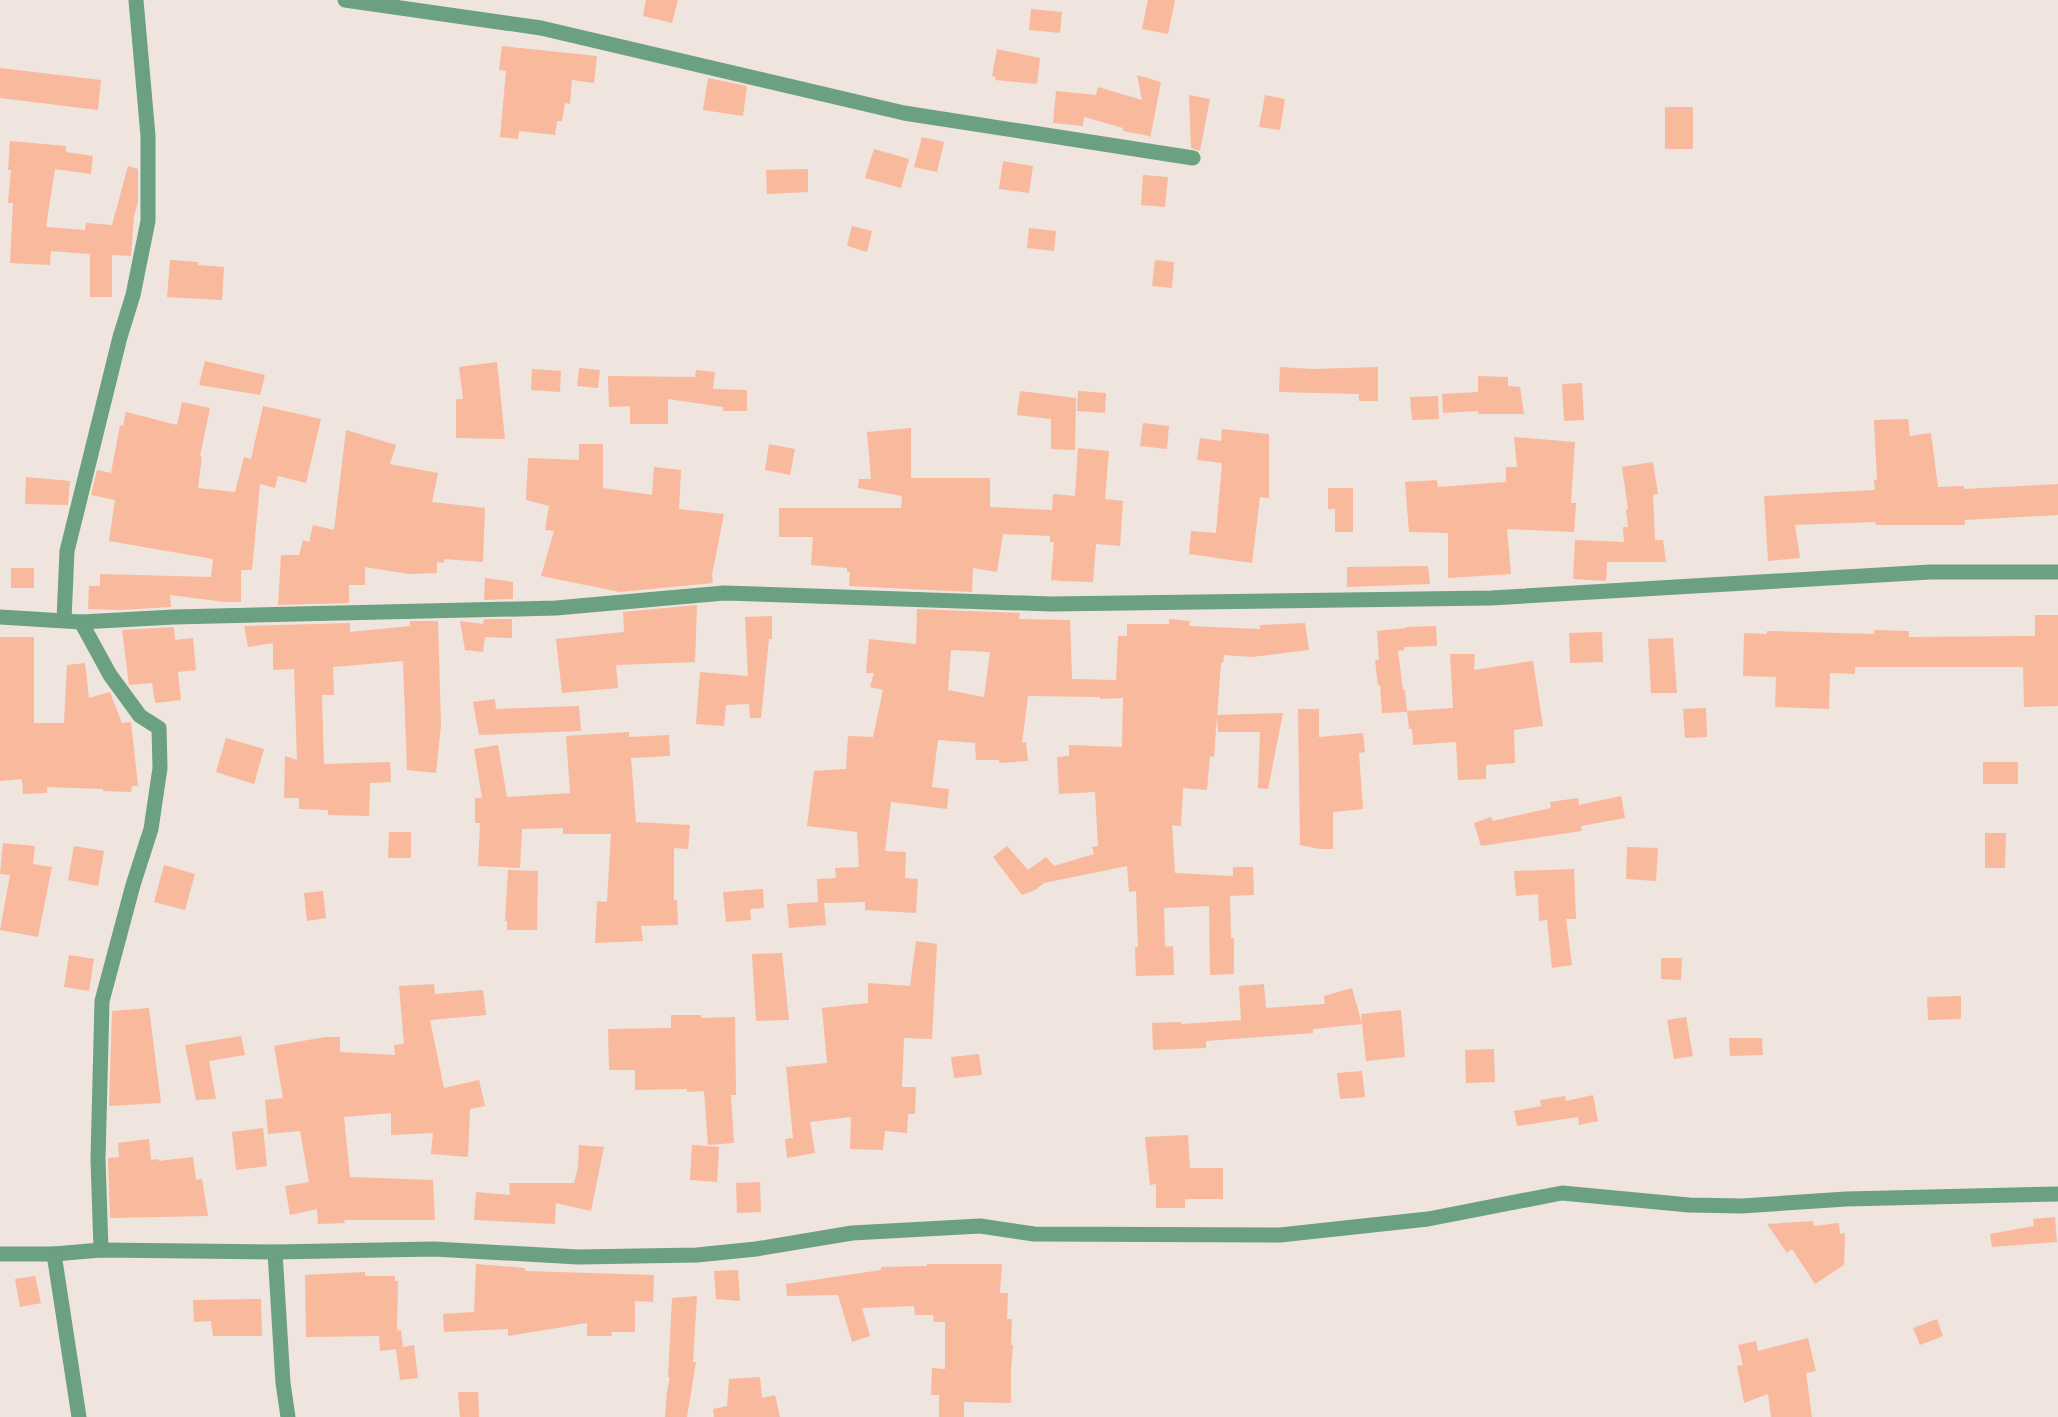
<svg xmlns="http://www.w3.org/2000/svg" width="2058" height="1417" font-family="'Roboto Condensed',sans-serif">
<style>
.building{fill:#f8b99c;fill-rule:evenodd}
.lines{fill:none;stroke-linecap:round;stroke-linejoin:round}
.street{stroke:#6ba081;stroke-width:15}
</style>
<rect width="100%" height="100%" fill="#f0e4de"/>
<!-- building -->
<g class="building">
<path d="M646,0H678L672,23L643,16Z"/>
<path d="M1148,0H1175L1168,34L1142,29Z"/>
<path d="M1031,9L1062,12L1060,33L1029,30Z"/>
<path d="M502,46L597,56L594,83L572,80L570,104L565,103L562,121H557L555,135L519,131L518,139L500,137L506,71L499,70Z"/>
<path d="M997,49L1040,58L1037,84L995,80L996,77L992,76Z"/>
<path d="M0,68L101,80L98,110L0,98Z"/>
<path d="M1137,75L1161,82L1150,139L1149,136L1123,131V128L1084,117L1083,126L1053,123L1056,91L1096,95L1098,87L1142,100Z"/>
<path d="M708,78L747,86L743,116L703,110Z"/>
<path d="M1189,95L1210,99L1200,151L1191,148Z"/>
<path d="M1265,95L1285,99L1280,130L1259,127Z"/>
<rect x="1665" y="107" width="28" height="42"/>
<path d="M922,137L944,142L937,172L914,167Z"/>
<path d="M10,141L66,146V152L93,156L91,174L55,169L46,227L85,230L86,223L112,225L128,166L138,169V202L134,216L131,256L112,255V297H90V254L51,251L50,265L10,263L13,203H8L11,170H8Z"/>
<path d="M874,149L909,159L901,188L865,178Z"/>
<path d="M1003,161L1033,166L1029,193L999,189Z"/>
<path d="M808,169V192L767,194L766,170Z"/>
<path d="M1143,175L1168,177L1165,207L1141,205Z"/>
<path d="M852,226L872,231L867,252L847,246Z"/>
<path d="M1029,228L1056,231L1054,251L1027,248Z"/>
<path d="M170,260L198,262V265L224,267L222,300L167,297Z"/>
<path d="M1155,260L1174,262L1172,288L1152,286Z"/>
<path d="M205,361L265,375L260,395L199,385Z"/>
<path d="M497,362L505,439L456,438V399H463L459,367Z"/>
<path d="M1280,367L1313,369L1378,367V401H1359V394L1279,392Z"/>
<path d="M579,368L600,370L598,388L577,386Z"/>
<path d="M532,369L561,371L560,392L531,390Z"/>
<path d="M696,370L715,372L713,389L747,390V411H723V407L668,399V424H630V406L609,407L608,376L695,377Z"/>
<path d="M1478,376L1508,377V386L1520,387L1524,414H1478V411L1443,413L1442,394L1478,392Z"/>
<path d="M1582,383L1584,420L1564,421L1562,384Z"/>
<path d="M1020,391L1076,398L1075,450L1051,449V419L1017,415Z"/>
<path d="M1078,391L1106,393L1105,413L1077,411Z"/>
<path d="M1438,396L1439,419L1412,420L1410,397Z"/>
<path d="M182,402L210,408L200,456L202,457L198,488L235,492L244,457L251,459L263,406L321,419L306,483L278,476L275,488L260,484L252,570H241V602H225L170,595L171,607L120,610L88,609L89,586H100V574L211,577L213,559L109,541L115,500L91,495L97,470L111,473L120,425L123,426L126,412L177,425Z"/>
<path d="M1908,419L1910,436L1931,433L1938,487L1964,486V489L2058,484V515L1965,520V525H1876L1875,522L1795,525L1800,558L1768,561L1764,496L1875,490L1874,480H1877L1874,420Z"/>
<path d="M1143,423L1169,426L1167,449L1140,446Z"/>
<path d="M911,428V478H990V507L1052,510L1053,494L1075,496L1078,448L1109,451L1105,499L1123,501L1120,546L1096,544L1093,582L1062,581L1051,580L1054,542H1050V536L1003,534L997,572L973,568L972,592L849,586L850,572H847V568L811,565L813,537H779V508H901L902,496L858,488L859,479H871L867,432Z"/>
<path d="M1222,429L1269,434V498L1260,497L1252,563L1189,554L1191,531L1216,533L1222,463L1197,460L1200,438L1221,441Z"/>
<path d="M346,430L396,445L390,464L438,473L432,502L485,508L483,562L444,559V563L437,562V573L409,574L365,567V585H349V603L278,605L281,555H299L303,540L309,542L313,525L334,530Z"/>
<path d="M1514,437L1575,442L1571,503H1576L1574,532L1507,529L1511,574L1448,578V533L1409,532L1405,482L1437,480L1438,487L1506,482V467H1517Z"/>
<path d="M579,444H603V488L652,495L654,467L681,470L679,509L724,514L712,575L713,583L620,592L541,576L554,531L545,530L549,506L526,500L528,458L579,460Z"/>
<path d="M769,444L795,449L790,475L765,470Z"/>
<path d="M1653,462L1658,494L1653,495L1655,540H1663L1666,562H1607L1606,581L1573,579L1575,540L1624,542L1623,527H1628L1626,510L1628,509L1622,467Z"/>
<path d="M26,477L70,481L68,505L25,504Z"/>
<path d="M1328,488H1353V532H1335V509H1328Z"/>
<path d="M1428,566L1430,584L1347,587V567Z"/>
<rect x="11" y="568" width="23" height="20"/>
<path d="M485,578L513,582V599L484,600Z"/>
<path d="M697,605L695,662L616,665L618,688L562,693L556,639L624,632L623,612Z"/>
<path d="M917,609L1020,613L1019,619L1070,620L1072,679L1116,680L1118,636H1127V624H1169V619L1190,621L1189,626L1260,629V625L1305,623L1309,650L1252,657L1224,655L1223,663H1221L1214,757L1210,756L1207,790L1183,788L1181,826L1172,825L1175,873L1233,876V867H1253L1254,895L1230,896L1231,938H1234V974L1210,975L1209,906L1164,908L1165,947L1173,946L1174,975L1136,976L1135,947H1138L1136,891L1129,892L1127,866L1044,883L1035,890L1022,895L993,857L1007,846L1028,870L1046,857L1054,866L1094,854L1092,847L1098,846L1095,792L1059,794L1057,757L1069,756V745L1122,747L1123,698L1100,699V697L1028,696L1022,743L1026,742L1028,761L999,763V760H976L975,743L938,740L932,787L949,789L947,809L891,802L885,851L906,852L905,878L918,879L916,913L865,910V902L824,903L826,925L789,928L787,904L818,902L817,879L836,878L835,868L859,867L857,832L807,826L814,771L846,769L848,736L873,737L883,690L870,687L874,673H866L869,639L916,644ZM951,650L990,652L984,697L948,690Z"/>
<path d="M2035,615H2058V706L2024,707L2023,667H1855V674L1830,673L1829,709L1775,707L1776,677L1743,676L1744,633L1767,634V631L1874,634V630L1909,631V637L2035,636Z"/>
<path d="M772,616V639H769L761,718H750L749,704L726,705L724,726L696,724L700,672L748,676L745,617Z"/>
<path d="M484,619H512V638L485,637L483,652L465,650L460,621L483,624Z"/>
<path d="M410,621H438L441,725L436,773L407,770L403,661L333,667L334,695H322L324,764L390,762L391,782L370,783L369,816L328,815V810L299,809V798H284L285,756L297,760L294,669L273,670V643L248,647L244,626L350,623V632L410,626Z"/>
<path d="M1436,626L1437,646L1404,647V650L1398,651L1403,690H1405L1407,712L1382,713L1380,685H1378L1375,660H1379L1377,631L1406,628V627Z"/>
<path d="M174,627L175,640L193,638L196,670L178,672L181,700L155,703L152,683L129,685L122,630Z"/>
<path d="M1602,632L1603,662L1570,663L1569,633Z"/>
<path d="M0,637H34V723H64L67,665L85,663L89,698L110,692L122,723L131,722L138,786H132L131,792L103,791V789L47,787V793L23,794L22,779L0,781Z"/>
<path d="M1673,638L1677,693H1651L1648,639Z"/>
<path d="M1450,654H1475L1474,670L1533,661L1543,726L1514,730L1515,763L1486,765V779L1458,780L1456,742L1413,745L1412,729H1409L1407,711L1453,708Z"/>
<path d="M495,699L496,709L579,706L581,731L479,735L473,702Z"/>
<path d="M1706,708L1707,737L1685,738L1683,709Z"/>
<path d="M1298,709H1319V737L1363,733L1365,752L1359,753L1363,809L1333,812V849H1320L1300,845Z"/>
<path d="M1283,713L1268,789L1258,788L1260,732H1218L1217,715Z"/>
<path d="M629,732V737L669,735L670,756L631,758L636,822L690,825L688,849L674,848V900H677L678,925L641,926L643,941L595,943L597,901L607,902L611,834H563V828L522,829L520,868L478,866L480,823H475V798H482L474,749L498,745L507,797L570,793L566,736Z"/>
<path d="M226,738L264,749L254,784L216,772Z"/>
<rect x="1983" y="762" width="35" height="22"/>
<path d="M1621,796L1625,818L1581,826L1582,831L1481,846L1474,823L1491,817L1493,821L1551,808L1550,802L1578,798L1579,805Z"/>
<path d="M389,832H411V858H388Z"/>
<path d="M1985,833H2006L2005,868H1985Z"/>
<path d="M3,843L35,846L33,864L52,867L38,937L0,930L10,875L0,874Z"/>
<path d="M74,846L104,851L98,886L68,880Z"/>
<path d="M1627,847L1658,848L1656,881L1626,879Z"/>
<path d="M164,865L195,874L185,910L154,902Z"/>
<path d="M1574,869L1576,919H1566L1572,965L1552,968L1547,920L1539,921L1538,894L1516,896L1514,871Z"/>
<path d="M508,870L538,871L537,930H507V921H505Z"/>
<path d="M763,889L764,908L750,909L751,920L726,922L723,892Z"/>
<path d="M323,891L326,918L307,921L304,893Z"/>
<path d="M916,941L937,944L932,1039L904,1038L902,1087H916L915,1114H908L907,1133L885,1131L883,1150L850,1149L851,1117L810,1122L815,1153L787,1158L785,1139L793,1138L786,1067L827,1063L822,1008L868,1003V983L910,986Z"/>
<path d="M782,953L789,1020L756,1021L752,954Z"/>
<path d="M69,955L94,959L89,991L64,987Z"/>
<path d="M1661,958H1682L1681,980L1661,979Z"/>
<path d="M434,984L435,994L483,990L486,1015L430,1020L444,1088L479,1080L485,1106L470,1109L468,1157L431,1154L433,1133L391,1135V1113L344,1117L350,1177L433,1180L435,1220H344L345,1223L318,1224L317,1209L290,1215L285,1186L309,1182L300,1131L268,1134L265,1100L283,1098L274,1046L325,1037H340V1052L395,1055L394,1045L404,1044L399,986Z"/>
<path d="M1264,984L1266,1008L1325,1004L1324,996L1352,988L1362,1024L1313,1029V1033L1206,1041V1048L1153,1050L1152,1023L1181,1022V1024L1241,1020L1239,986Z"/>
<path d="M1961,996V1019L1928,1020L1927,997Z"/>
<path d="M149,1008L161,1103L109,1106L112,1011Z"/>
<path d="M1401,1010L1405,1057L1366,1061L1361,1014Z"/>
<path d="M671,1015H701V1018L735,1017L736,1095H731L734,1143L708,1145L704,1091L687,1092V1089L635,1090V1070H609L608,1029L671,1028Z"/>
<path d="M1686,1017L1693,1056L1674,1059L1667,1020Z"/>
<path d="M241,1036L245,1055L209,1061L216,1099L196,1100L185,1045Z"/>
<path d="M1729,1038H1762L1763,1055L1730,1056Z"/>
<path d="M1494,1049L1495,1082L1466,1083L1465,1050Z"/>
<path d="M979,1054L982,1075L954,1078L951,1057Z"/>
<path d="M1362,1071L1365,1097L1340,1099L1337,1073Z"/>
<path d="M1593,1095L1598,1121L1579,1125L1578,1117L1517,1126L1514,1111L1541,1106L1540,1100L1565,1096L1566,1101Z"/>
<path d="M263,1128L267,1166L236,1170L232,1132Z"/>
<path d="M1188,1135L1190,1168H1223V1199H1185V1208H1156V1184L1150,1185L1145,1137Z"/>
<path d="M149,1139L151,1160L159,1159V1161L193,1157L196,1180L202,1179L208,1216L110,1218L108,1158L119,1157L118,1143Z"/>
<path d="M579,1145L604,1147L591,1211L556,1203L555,1224L474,1220L476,1192L510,1195L509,1183H574L578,1167Z"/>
<path d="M692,1145L719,1147L717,1182L690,1180Z"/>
<path d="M760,1182L761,1212L737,1213L736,1183Z"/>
<path d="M2055,1217L2057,1242L1992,1247L1990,1234L2034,1226L2033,1219Z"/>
<path d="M1813,1221L1814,1226L1839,1223L1840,1234L1845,1233L1844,1265L1815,1284L1792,1249L1787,1253L1767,1224Z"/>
<path d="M476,1264L525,1268V1271L654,1275L653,1302L635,1301V1332H611L612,1336H587V1323L508,1336V1329L444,1332L443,1314L474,1312Z"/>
<path d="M927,1264H1002L1000,1293H1008L1007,1319H1012L1011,1345H1013L1011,1371V1403L964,1402V1417H939V1395H931L932,1368L945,1369V1322H934L933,1315H915L914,1306L862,1308L870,1336L852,1342L838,1295L787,1296L786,1284L881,1270V1267L927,1266Z"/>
<path d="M738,1270L740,1301L716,1299L714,1271Z"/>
<path d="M365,1272V1276H395V1281H398L397,1331L401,1330L403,1347L414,1345L418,1378L400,1380L396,1349L380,1351L379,1336L306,1337L305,1275Z"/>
<path d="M35,1276L41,1303L20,1307L15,1279Z"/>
<path d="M697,1296L693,1362H696L687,1417H665L667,1391L670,1377H668L672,1298Z"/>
<path d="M261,1299L262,1336H213L211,1321L194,1322L193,1300Z"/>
<path d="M1937,1319L1943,1336L1920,1345L1913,1328Z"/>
<path d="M1808,1338L1816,1371L1806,1373L1812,1417H1771L1768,1394L1744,1403L1737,1366L1743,1365L1738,1345L1756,1341L1758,1351Z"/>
<path d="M760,1377L762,1398L775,1395L780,1417H714L713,1409L727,1406L729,1379Z"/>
<path d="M458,1392H478L479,1417H460Z"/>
</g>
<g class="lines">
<!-- street -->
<g class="street">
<path d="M345,0L541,28L904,113L1193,158"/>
<path d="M0,617L81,622L174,617L556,608L724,593L1051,604L1491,598L1930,572H2058"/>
<path d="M64,620L67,551L120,337L133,295L148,221V136L136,0"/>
<path d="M81,622L110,675L140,716L159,728L160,768L151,829L133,885L102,1001L98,1159L101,1250"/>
<path d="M275,1252L283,1383L288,1417"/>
<path d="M0,1254H54L101,1250L275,1252L434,1249L578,1257L697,1255L756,1249L852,1233L980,1226L1034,1234L1280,1235L1428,1219L1562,1193L1689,1205L1742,1206L1846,1199L2058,1194"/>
<path d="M54,1254L79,1417"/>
</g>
</g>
</svg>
